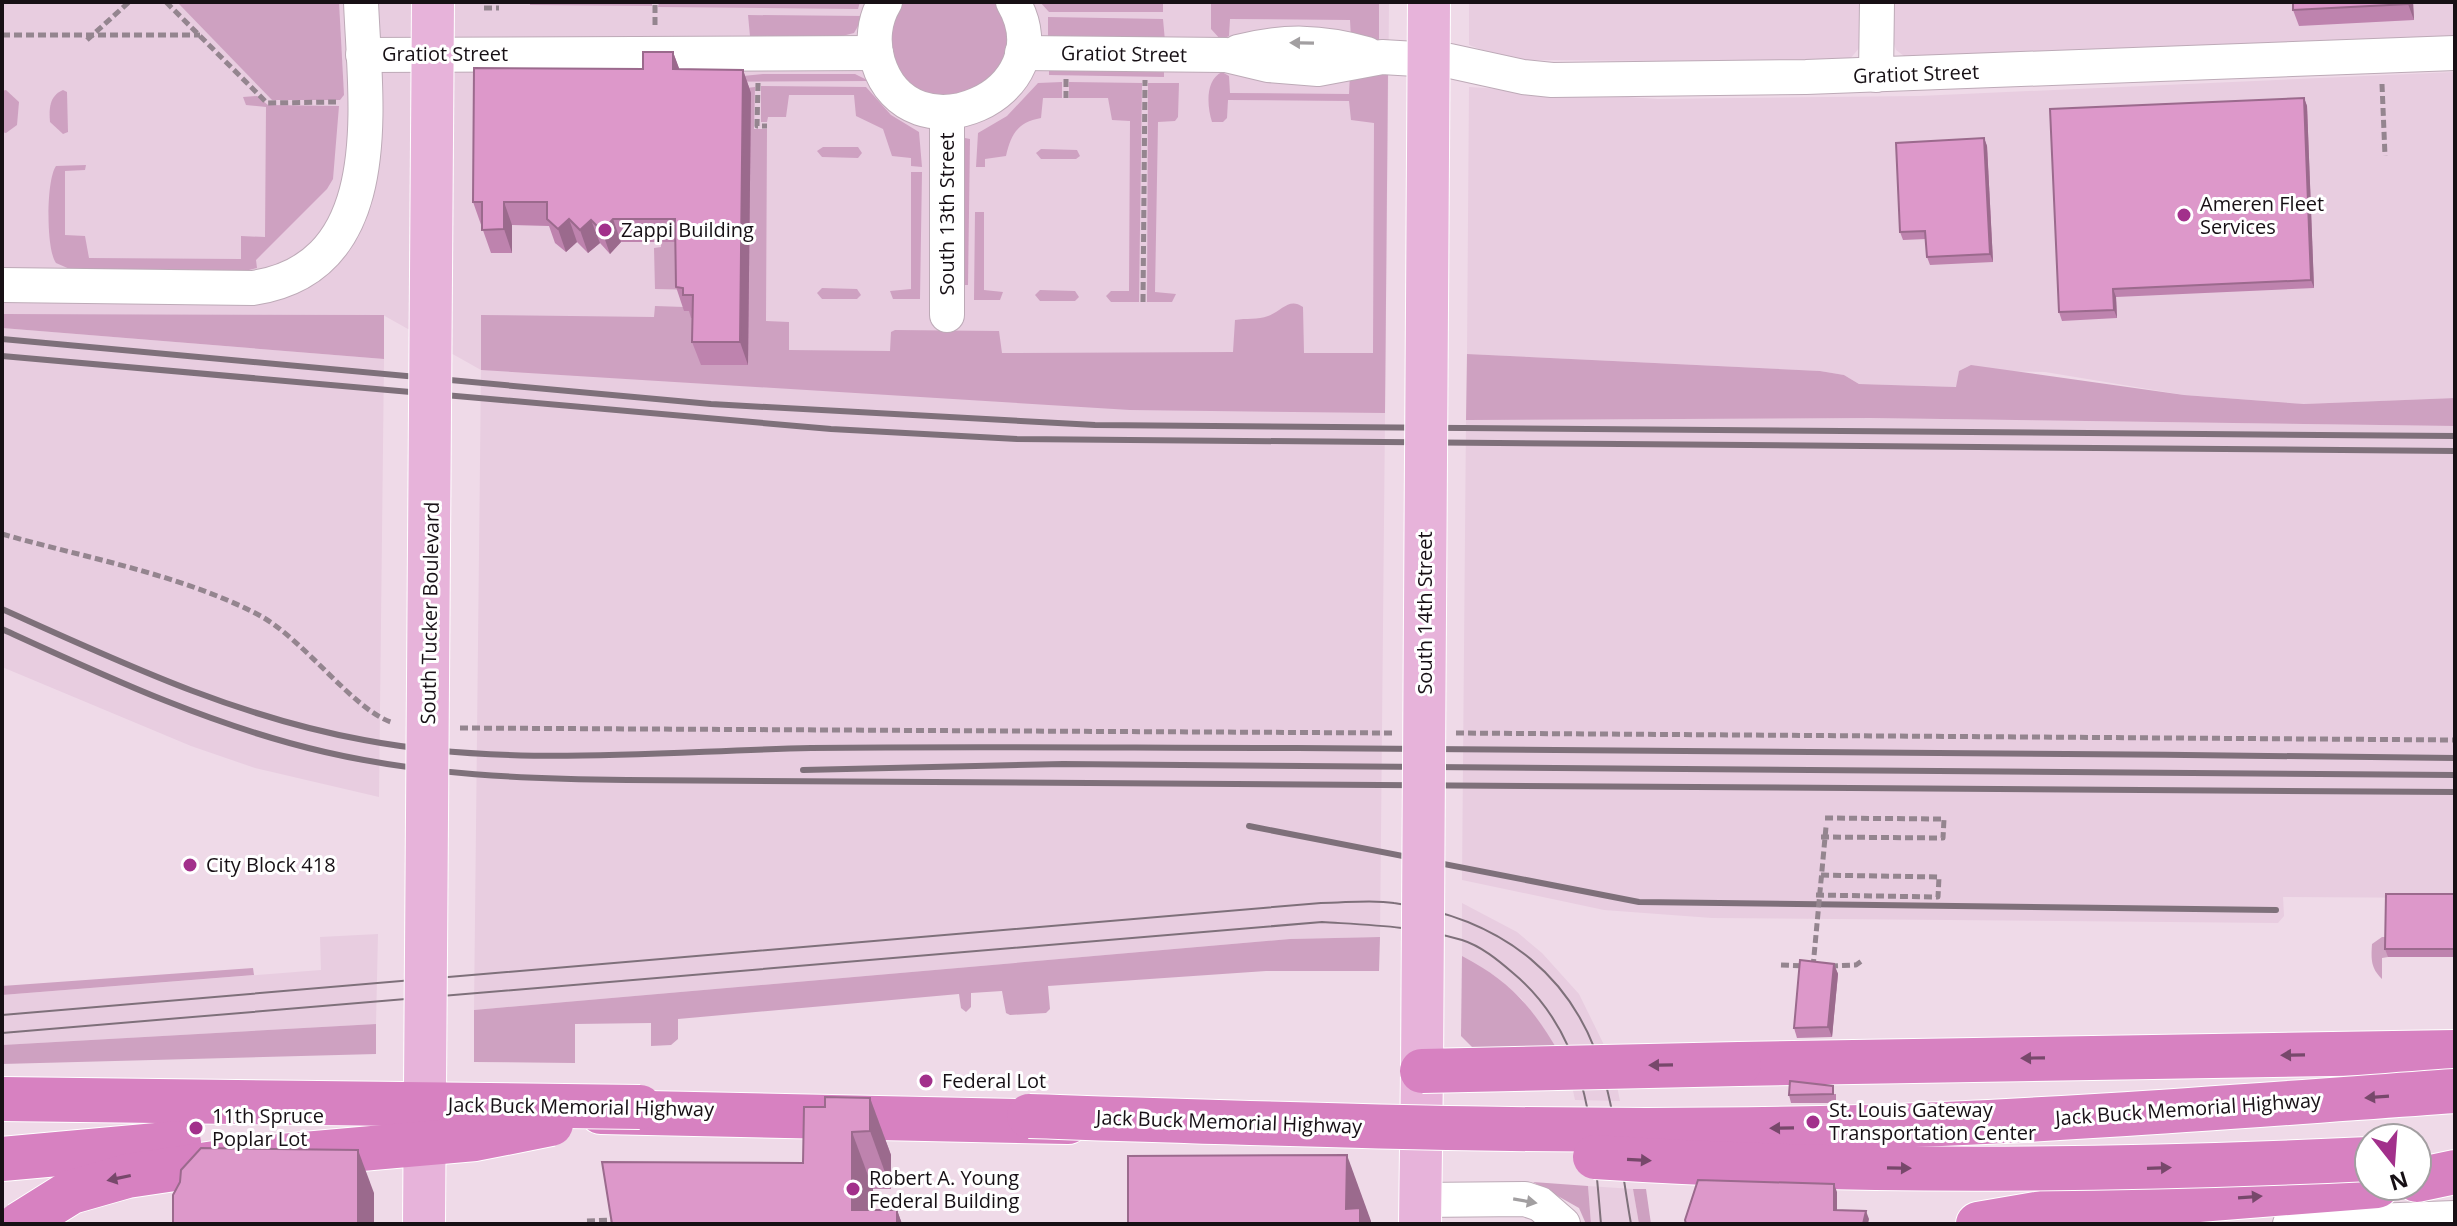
<svg xmlns="http://www.w3.org/2000/svg" width="2457" height="1226" font-family="'Open Sans',sans-serif">
<style>
.built{fill:#e8cde0}
.green{fill:#cea1c1}
.lines{fill:none;stroke-linecap:round;stroke-linejoin:round}
.minor-casing{stroke:#bdaab7;stroke-width:36}
.major-casing{stroke:#fff;stroke-width:44}
.highway-casing{stroke:#fff;stroke-width:46}
.path{stroke:#94858f;stroke-width:5;stroke-dasharray:8 4;stroke-linecap:butt}
.minor{stroke:#fff;stroke-width:34}
.major{stroke:#e7b3da;stroke-width:42}
.highway{stroke:#d781c1;stroke-width:44}
.tram{stroke:#7e707a;stroke-width:2}
.rail{stroke:#7e707a;stroke-width:6}
.major-bridge-casing{stroke:#fff;stroke-width:44;stroke-linecap:butt}
.highway-bridge-casing{stroke:#fff;stroke-width:46;stroke-linecap:butt}
.path-bridge{stroke:#94858f;stroke-width:5;stroke-dasharray:8 4;stroke-linecap:butt}
.major-bridge{stroke:#e7b3da;stroke-width:42}
.highway-bridge{stroke:#d781c1;stroke-width:44}
.wall{fill:#be83ae}
.shaded-wall{fill:#9b6a8d}
.building{fill:#dd98ca;stroke:#9b6a8d;stroke-width:2}
.oneway{fill:#a29fa1}
.oneway2{fill:#77486b}
.poi-dot{fill:#a2308b;stroke:#fff;stroke-width:3}
.labels{text-anchor:middle;stroke-width:6;stroke-linejoin:round;paint-order:stroke}
.street-label{font-size:20px;fill:#171015;stroke:#fff}
.poi-label{font-size:20px;fill:#171015;stroke:#fff;text-anchor:start}
</style>
<rect width="100%" height="100%" fill="#efdae8"/>
<!-- built -->
<g class="built">
<path d="M2,2H1389L1380,937L1290,939L474,1010L481,370L383,315L2,314Z"/>
<path d="M1469,2H1861L1860,47L1850,59L1824,62L1509,60L1469,45Z"/>
<path d="M1894,2H2455V37L1908,59L1896,50L1893,41Z"/>
<path d="M2455,72V398L2304,404L2184,395L2045,372L1959,371L1957,387L1859,384L1844,375L1820,371L1467,354L1469,87L1658,99L1919,96Z"/>
<path d="M2,328L384,359L379,797L255,768L191,746L2,667Z"/>
<path d="M1870,418L2455,426V898L2283,897L2284,916L2278,923L1712,918L1604,910L1462,880L1466,420Z"/>
<path d="M1462,903L1517,932L1542,953L1579,994L1607,1051H1558L1521,998L1462,956Z"/>
<path d="M378,934L376,1024L2,1045V995L321,970L320,937Z"/>
<path d="M1572,1086H1617L1620,1101L1575,1100Z"/>
<path d="M1588,1186L1633,1189L1639,1224H1591Z"/>
</g>
<!-- green -->
<g class="green">
<path d="M339,2L344,95L340,100H272L178,3Z"/>
<path d="M530,2H652V6L530,5Z"/>
<path d="M659,2H860L858,9L658,7Z"/>
<path d="M899,2H996C1023,36 1000,91 958,99C951,100 941,96 934,95C890,86 882,37 899,2Z"/>
<path d="M1040,2H1163V12H1049Z"/>
<path d="M1211,2H1379V43L1351,39L1350,20L1230,19L1229,36L1221,40L1211,29Z"/>
<path d="M748,15L864,16L854,33L838,37L750,36Z"/>
<path d="M1048,17L1163,19L1165,41L1051,38L1048,36Z"/>
<path d="M1049,69L1164,70V77L1049,75Z"/>
<path d="M1222,72L1229,76L1230,93L1349,94L1350,74L1388,73L1385,413L1130,410L481,370V315L654,317L655,306L684,307L746,88L755,87L754,129H767L766,321L789,322V350L890,351L891,332L895,330L999,331L1002,353L1233,352L1235,320C1246,318 1258,320 1268,316C1282,311 1289,297 1303,307L1304,353H1373L1374,123L1351,120L1349,101L1228,100L1227,118L1223,122H1212C1207,106 1205,80 1222,72Z"/>
<path d="M763,74H855L869,81L682,82Z"/>
<path d="M1062,82V98H1043L1041,118C1018,122 1011,134 1006,156L985,159V167H976L978,133L1007,116L1038,83Z"/>
<path d="M1069,82L1142,83L1139,302H1111L1106,296L1111,291H1129L1130,121L1112,120L1108,98H1069Z"/>
<path d="M1148,83H1179L1178,117L1175,121L1158,122L1155,292L1176,294L1172,302H1147Z"/>
<path d="M761,86L866,87L891,115L919,132L922,167L911,166V158L892,156L883,129L856,116L854,95H789L786,117H768L767,122H761Z"/>
<path d="M6,90L19,102L17,125L6,133L2,132V91Z"/>
<path d="M63,90L67,92L68,132L63,134L50,122C49,109 49,96 63,90Z"/>
<path d="M257,96L268,105L339,106L333,179L327,189L256,260L257,268L241,272L72,270L56,263C46,250 46,180 56,166L86,165L85,170L65,171V235L85,236L89,258L241,259V236L265,237L266,107L246,105L243,97Z"/>
<path d="M965,138L970,139L968,285H962Z"/>
<path d="M823,147H858L862,153L858,158L822,157L817,151Z"/>
<path d="M1041,149L1077,150L1080,156L1076,159H1041L1036,153Z"/>
<path d="M911,172H922L920,299H893L890,291L911,289Z"/>
<path d="M975,212H984V290L1003,292L1000,300H974Z"/>
<path d="M661,233L684,234L702,290L655,289L654,248L661,247Z"/>
<path d="M822,288L857,289L861,295L857,299H822L817,293Z"/>
<path d="M1040,290L1075,291L1079,297L1075,301H1040L1035,295Z"/>
<path d="M2,314L384,315V359L2,328Z"/>
<path d="M1467,354L1820,371L1844,375L1859,384L1956,387L1959,371L1971,365L2184,395L2304,404L2455,398V426L1870,418L1466,420Z"/>
<path d="M1380,937L1379,971H1266L1048,986L1050,1009L1046,1013L1010,1015L1006,1013L1002,991L971,993V1007L966,1012L961,1008L959,994L678,1019V1039L671,1045L651,1046V1023L575,1024V1063L474,1062V1010L1290,939Z"/>
<path d="M2382,937H2388V957L2382,958V979C2371,968 2371,960 2372,944Z"/>
<path d="M1462,956C1508,980 1532,1006 1558,1051L1474,1049L1461,1036Z"/>
<path d="M253,968L254,975L2,995V986Z"/>
<path d="M376,1024V1054L2,1064V1045Z"/>
<path d="M1533,1182L1588,1186L1591,1224H1586L1579,1208Z"/>
<path d="M1633,1189H1646L1651,1224H1639Z"/>
</g>
<g class="lines">
<!-- minor casing -->
<g class="minor-casing">
<g id="minor">
<path d="M885,2C874,20 872,42 878,62C909,163 1067,94 1013,2"/>
<path d="M1238,52C1283,40 1322,41 1367,54"/>
<path d="M1022,53L1226,55L1268,65L1318,69L1382,57L1450,61L1523,77L1552,80L1806,77L2455,53"/>
<path d="M363,55L876,53"/>
<path d="M1876,75L1877,2"/>
<path d="M2,285L253,288C391,267 365,103 361,2"/>
<path d="M947,315V113"/>
<path d="M1420,1200L1525,1199L1540,1204L1563,1224"/>
<path d="M2290,1224L2455,1218"/>
</g>
</g>
<!-- major casing -->
<g class="major-casing">
<path id="major" d="M1420,1224L1422,1071"/>
</g>
<!-- highway casing -->
<g class="highway-casing">
<g id="highway">
<path d="M1739,1064L2455,1052"/>
<path d="M601,1112L1068,1122"/>
<path d="M2417,1180L2455,1172"/>
<path d="M1978,1224L2048,1212L2377,1186"/>
</g>
</g>
<!-- path -->
<g class="path">
<path d="M166,2L267,103L336,102"/>
<path d="M484,8H499"/>
<path d="M655,25V2"/>
<path d="M2,35H200"/>
<path d="M87,40L129,2"/>
<path d="M1066,79V98"/>
<path d="M758,83L757,126H767"/>
<path d="M2382,84L2385,156"/>
<path d="M1143,302L1145,80"/>
<path d="M2,534C86,558 179,574 257,614C304,638 354,712 394,723"/>
<path d="M460,728L1394,733"/>
<path d="M1456,733L2455,740"/>
<path d="M1821,837L1943,838L1944,819L1823,818"/>
<path d="M1816,895L1938,897L1939,877L1818,875"/>
<path d="M1781,965L1804,966"/>
<path d="M1830,966L1856,965L1863,960"/>
<path d="M587,1221L613,1220L614,1224"/>
</g>
<!-- minor -->
<use href="#minor" class="minor"/>
<!-- major -->
<use href="#major" class="major"/>
<!-- highway -->
<use href="#highway" class="highway"/>
<!-- tram -->
<g class="tram">
<path d="M2,1015L1321,903C1345,903 1371,899 1394,903C1502,918 1580,977 1606,1085C1618,1131 1623,1178 1631,1224"/>
<path d="M2,1033L1322,922C1369,925 1416,926 1462,940C1481,946 1498,960 1513,973C1589,1036 1593,1132 1601,1224"/>
</g>
<!-- rail -->
<g class="rail">
<path d="M2,339L711,404L1095,425L2455,436"/>
<path d="M2,356L831,429L1017,439L2455,451"/>
<path d="M2,609C120,662 236,717 364,740C512,768 662,751 811,748C973,746 1135,748 1297,748C1683,748 2069,754 2455,758"/>
<path d="M2,629C107,677 212,726 325,752C424,775 525,779 627,780L2455,792"/>
<path d="M803,770L1063,764L2455,775"/>
<path d="M1249,826L1639,902L2276,910"/>
</g>
<!-- major-bridge casing -->
<g class="major-bridge-casing">
<g id="major-bridge">
<path d="M1422,1071L1429,2"/>
<path d="M424,1224L433,2"/>
</g>
</g>
<!-- highway-bridge casing -->
<g class="highway-bridge-casing">
<g id="highway-bridge">
<path d="M1422,1071L1739,1064"/>
<path d="M2,1099L640,1107"/>
<path d="M1029,1116C1306,1125 1583,1135 1861,1127C2059,1121 2257,1105 2455,1091"/>
<path d="M1595,1157C1853,1174 2111,1171 2369,1159"/>
<path d="M2,1159L179,1143"/>
<path d="M20,1224L71,1192L127,1176L235,1160L475,1139L551,1124"/>
</g>
</g>
<!-- path-bridge -->
<path class="path-bridge" d="M1813,967L1826,827"/>
<!-- major-bridge -->
<use href="#major-bridge" class="major-bridge"/>
<!-- highway-bridge -->
<use href="#highway-bridge" class="highway-bridge"/>
</g>
<!-- wall -->
<g class="wall">
<path d="M2293,2H2413L2414,20L2299,26L2293,10Z"/>
<path d="M673,52L679,69L743,70L751,93L748,365H701L692,342L693,318H691L689,311H684L676,287L675,242H621L610,254L600,243L588,253L577,242L566,252L555,243L549,226L512,225V253H491L473,202L643,69Z"/>
<path d="M2304,98L2307,106L2314,288L2116,297L2117,318L2062,321L2059,312Z"/>
<path d="M1984,138L1987,146L1993,262L1930,265L1927,257L1926,239L1903,240L1900,232Z"/>
<path d="M2455,894V957H2388L2385,949Z"/>
<path d="M1834,964L1838,974L1832,1037L1797,1038L1794,1028Z"/>
<path d="M1836,1094V1103H1791L1789,1095Z"/>
<path d="M870,1098L891,1155V1189H873V1210H897L902,1224H612L803,1163Z"/>
</g>
<!-- shaded-wall -->
<g class="shaded-wall">
<path d="M2408,2H2413L2414,20L2408,4Z"/>
<path d="M673,52L682,76L673,69Z"/>
<path d="M743,70L751,93L748,365L740,342Z"/>
<path d="M2304,98L2307,106L2314,288L2311,280Z"/>
<path d="M1984,138L1987,146L1993,262L1990,254Z"/>
<path d="M504,202L512,225V253L504,229Z"/>
<path d="M569,219L577,242L566,252L558,229Z"/>
<path d="M613,219L621,242L610,254L602,231Z"/>
<path d="M591,220L600,243L588,253L580,230Z"/>
<path d="M2113,289L2116,297L2117,318L2114,310Z"/>
<path d="M1834,964L1838,974L1832,1037L1828,1027Z"/>
<path d="M870,1098L891,1155V1189L870,1131Z"/>
<path d="M852,1132L873,1189V1224L852,1210Z"/>
<path d="M358,1150L374,1193V1224H358Z"/>
<path d="M1347,1155L1371,1221V1224H1352L1346,1209Z"/>
<path d="M1834,1184L1837,1192V1218L1834,1210Z"/>
<path d="M897,1210L902,1224H897Z"/>
<path d="M1866,1211L1869,1219L1868,1224H1863Z"/>
</g>
<!-- building -->
<g class="building">
<path d="M2293,2H2408V4L2293,10Z"/>
<path d="M643,52H673V69L743,70L740,342H692L693,295H683V288L676,287L675,219H613L602,231L591,220L580,230L569,219L558,229L547,219V202H504V229L482,230V202H473L474,68L643,69Z"/>
<path d="M2304,98L2311,280L2113,289L2114,310L2059,312L2050,109Z"/>
<path d="M1984,138L1990,254L1927,257L1925,231L1900,232L1896,143Z"/>
<path d="M2386,894H2455V949H2385Z"/>
<path d="M1800,960L1834,964L1828,1027L1794,1028Z"/>
<path d="M1790,1081L1833,1086V1094L1789,1095Z"/>
<path d="M825,1097L870,1098V1131L852,1132V1210H897V1224H612L602,1162L803,1163L804,1107H825Z"/>
<path d="M201,1148L358,1150V1224H173V1195L180,1182L181,1170Z"/>
<path d="M1347,1155L1346,1209L1360,1208V1224H1128V1156Z"/>
<path d="M1698,1180L1834,1184V1210L1866,1211L1863,1224H1686L1685,1220Z"/>
</g>
<!-- one-way arrows -->
<defs><path id="oneway-solid" d="M-6-.8H1V-3.2L6.5 0L1 3.2V.8H-6Z" transform="scale(2)"/></defs>
<g class="oneway">
<use href="#oneway-solid" transform="translate(1302 43) rotate(-179)"/>
<use href="#oneway-solid" transform="translate(1525 1201) rotate(10)"/>
</g>
<g class="oneway2">
<use href="#oneway-solid" transform="translate(2293 1055) rotate(179)"/>
<use href="#oneway-solid" transform="translate(2033 1058) rotate(179)"/>
<use href="#oneway-solid" transform="translate(1661 1065) rotate(179)"/>
<use href="#oneway-solid" transform="translate(2377 1097) rotate(176)"/>
<use href="#oneway-solid" transform="translate(1782 1128) rotate(179)"/>
<use href="#oneway-solid" transform="translate(1639 1160) rotate(3)"/>
<use href="#oneway-solid" transform="translate(1899 1168) rotate(1)"/>
<use href="#oneway-solid" transform="translate(2159 1168) rotate(-2)"/>
<use href="#oneway-solid" transform="translate(119 1178) rotate(168)"/>
<use href="#oneway-solid" transform="translate(2250 1197) rotate(-4)"/>
</g>
<!-- markers -->
<g class="poi-dot">
<circle cx="2184" cy="215" r="8"/>
<circle cx="605" cy="230" r="8"/>
<circle cx="190" cy="865" r="8"/>
<circle cx="926" cy="1081" r="8"/>
<circle cx="1813" cy="1122" r="8"/>
<circle cx="196" cy="1128" r="8"/>
<circle cx="853" cy="1189" r="8"/>
</g>
<g class="labels">
<!-- street labels -->
<g class="street-label">
<text x="445" y="61">Gratiot Street</text>
<text transform="translate(1124 54) rotate(1)" y="7">Gratiot Street</text>
<text transform="translate(1916 74) rotate(-2)" y="7">Gratiot Street</text>
<text transform="translate(947 214) rotate(-90)" y="7">South 13th Street</text>
<text transform="translate(430 613) rotate(-89)" y="7">South Tucker Boulevard</text>
<text transform="translate(1425 613) rotate(-90)" y="7">South 14th Street</text>
<text transform="translate(581 1107) rotate(1)" y="7">Jack Buck Memorial Highway</text>
<text transform="translate(2188 1109) rotate(-4)" y="7">Jack Buck Memorial Highway</text>
<text transform="translate(1229 1122) rotate(2)" y="7">Jack Buck Memorial Highway</text>
</g>
<!-- poi labels -->
<g class="poi-label">
<text x="2200" y="211">Ameren Fleet<tspan x="2200" dy="23">Services</tspan></text>
<text x="621" y="237">Zappi Building</text>
<text x="206" y="872">City Block 418</text>
<text x="942" y="1088">Federal Lot</text>
<text x="1829" y="1117">St. Louis Gateway<tspan x="1829" dy="23">Transportation Center</tspan></text>
<text x="212" y="1123">11th Spruce<tspan x="212" dy="23">Poplar Lot</tspan></text>
<text x="869" y="1185">Robert A. Young<tspan x="869" dy="23">Federal Building</tspan></text>
</g>
</g>
<!-- border -->
<rect width="2457" height="1226" fill="none" stroke="#171015" stroke-width="8"/>
<!-- north arrow -->
<g transform="translate(2393 1162) rotate(163)"><circle r="38" fill="#ffffff" stroke="#a29fa1" stroke-width="2"/>
<path d="M0-6L14 30L0 20L-14 30Z" fill="#a2308b"/>
<text y="-12" font-size="22" font-weight="bold" text-anchor="middle" fill="#171015">N</text>
</g>
</svg>
